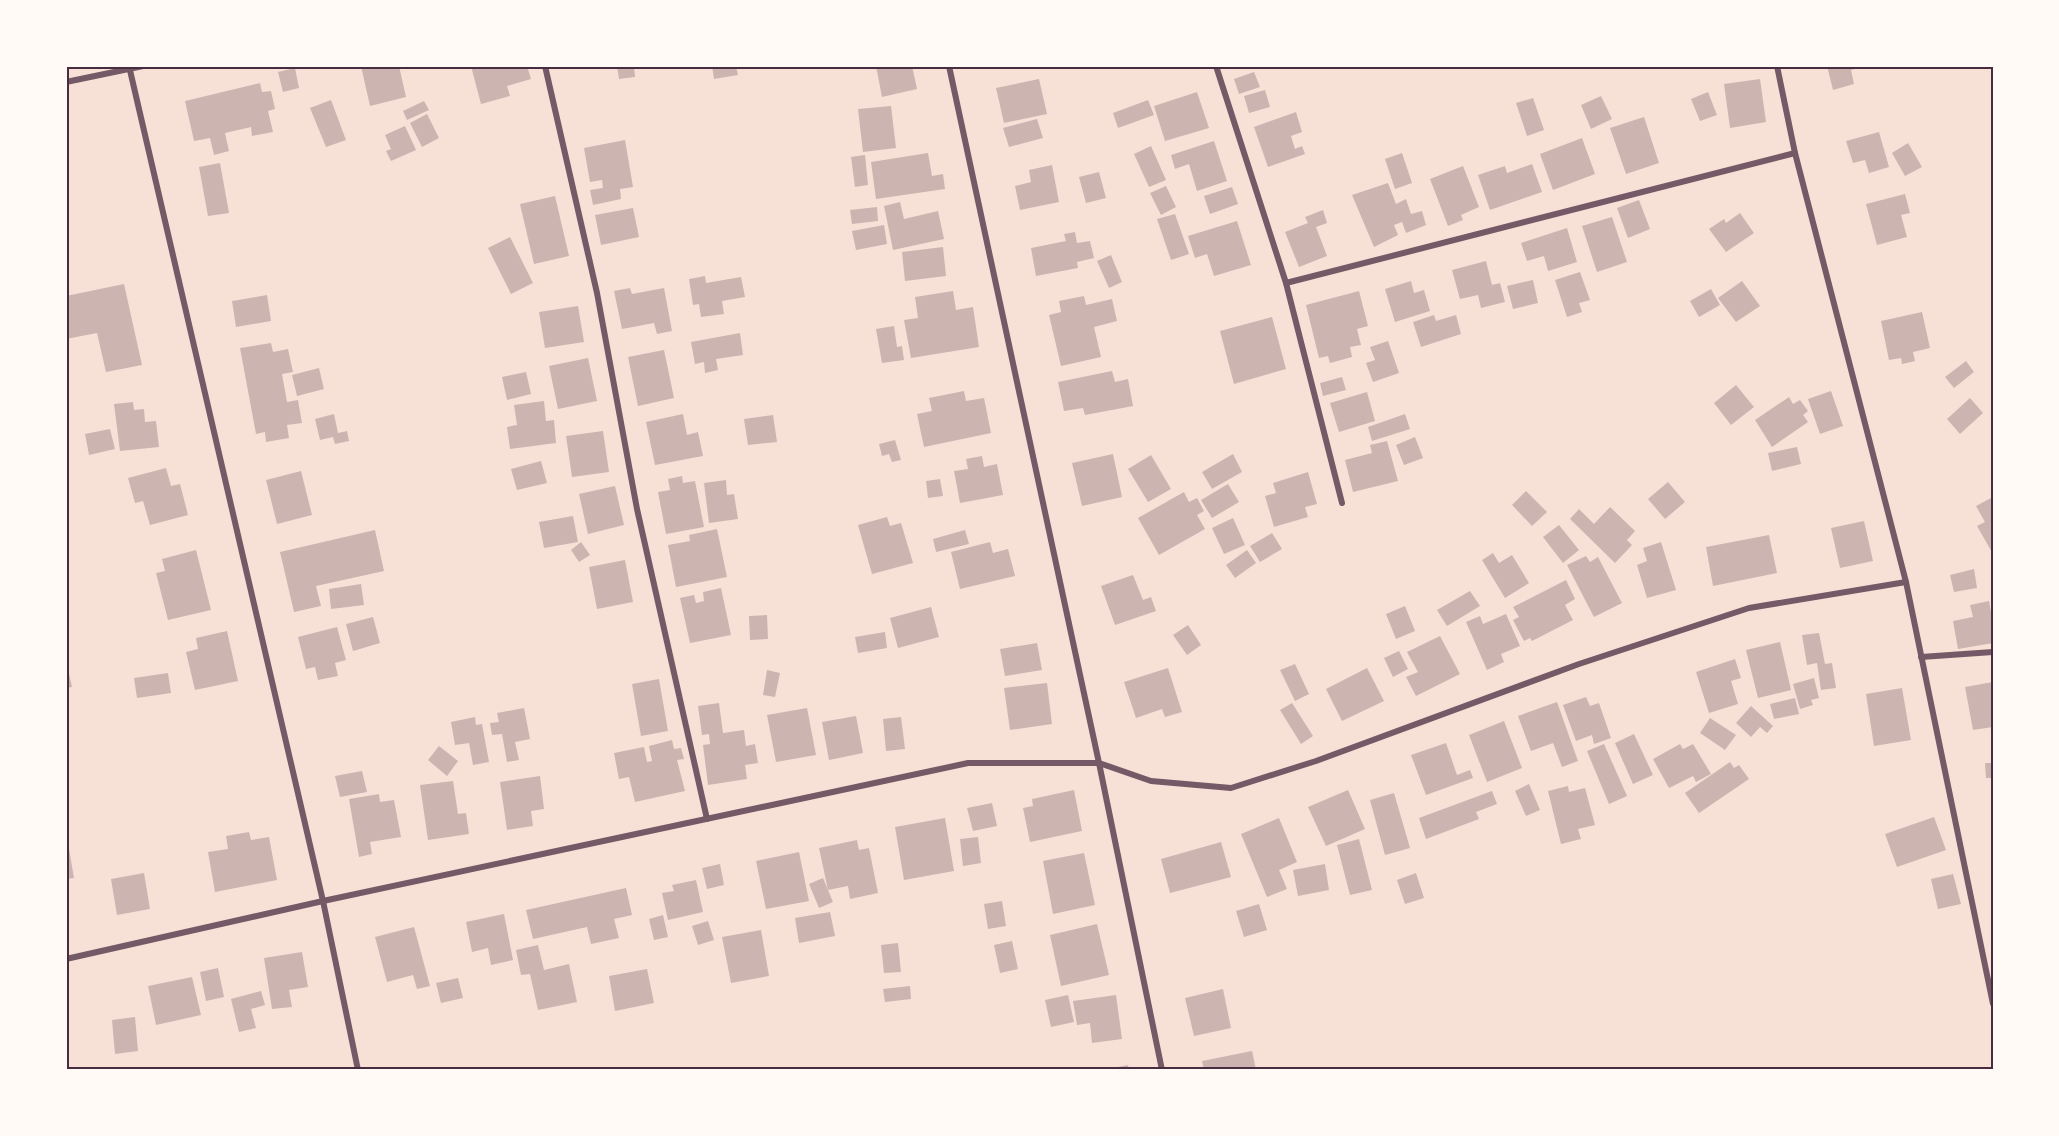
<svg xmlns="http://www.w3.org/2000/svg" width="2059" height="1136" font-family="'PT Sans Narrow',sans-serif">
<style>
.building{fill:#ccb4b1}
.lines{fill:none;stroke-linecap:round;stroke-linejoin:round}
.minor{stroke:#755966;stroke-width:6}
.neatline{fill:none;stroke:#4a2c40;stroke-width:2}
</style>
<rect width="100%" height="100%" fill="#f7e1d7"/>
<!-- building -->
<g class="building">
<path d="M361,66H399L406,97L370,106Z"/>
<path d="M471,66H527L531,79L507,86L510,96L481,104Z"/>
<path d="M617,66H634L635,77L619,79Z"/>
<path d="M712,66H736L738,75L714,79Z"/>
<path d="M876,66H912L917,89L882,97Z"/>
<path d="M1827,66H1863V67L1851,70L1854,84L1833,90Z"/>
<path d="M295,68L299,88L283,92L278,72Z"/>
<path d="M1254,72L1260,87L1239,94L1234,79Z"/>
<path d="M1039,79L1047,114L1004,123L996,88Z"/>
<path d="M1760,79L1766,122L1730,128L1724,84Z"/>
<path d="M260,83L262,92L271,91L275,109L268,111L273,132L252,136L251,127L225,133L229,151L214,155L210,138L194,141L185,101Z"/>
<path d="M1265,90L1270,107L1249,113L1244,96Z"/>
<path d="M1197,92L1209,128L1165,141L1154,106Z"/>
<path d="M1708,92L1717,115L1700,121L1691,99Z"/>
<path d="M1601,96L1612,119L1591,129L1581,105Z"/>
<path d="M1533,98L1544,130L1527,136L1516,103Z"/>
<path d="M331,100L346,140L326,147L310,108Z"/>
<path d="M1148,100L1154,115L1118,128L1113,113Z"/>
<path d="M424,101L429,110L407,120L403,111Z"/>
<path d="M891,106L896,148L863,152L858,109Z"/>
<path d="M1296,112L1302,132L1291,136L1295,149L1302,146L1305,154L1268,167L1254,127Z"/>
<path d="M427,114L439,138L422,147L410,123Z"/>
<path d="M1644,117L1659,163L1626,174L1610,128Z"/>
<path d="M1037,119L1043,138L1009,147L1003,128Z"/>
<path d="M405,126L416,150L391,161L386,151L391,149L385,135Z"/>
<path d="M1879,132L1889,167L1869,173L1865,160L1853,163L1846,141Z"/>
<path d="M1582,138L1595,174L1553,190L1540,154Z"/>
<path d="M625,140L633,187L620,189L621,199L593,205L590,190L603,188L602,180L590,182L584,148Z"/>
<path d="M1214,141L1227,181L1197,191L1189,164L1175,169L1171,155Z"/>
<path d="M1908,143L1922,167L1905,176L1892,153Z"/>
<path d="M1151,146L1166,180L1149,187L1134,154Z"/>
<path d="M928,153L932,176L943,174L945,189L876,199L871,162Z"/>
<path d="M1402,153L1412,183L1395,189L1385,159Z"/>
<path d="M865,155L868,185L855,187L851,157Z"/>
<path d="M220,163L229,213L208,216L199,167Z"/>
<path d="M1532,164L1542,192L1490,210L1478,175L1505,166L1507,173Z"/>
<path d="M1052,165L1059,202L1020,210L1015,186L1031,182L1029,170Z"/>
<path d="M1463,166L1479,207L1461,215L1463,220L1448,226L1430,179Z"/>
<path d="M1099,172L1106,198L1086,203L1079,177Z"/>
<path d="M1388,183L1396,204L1406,199L1411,214L1422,211L1426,225L1406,233L1402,222L1394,225L1398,235L1374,247L1352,195Z"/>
<path d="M1166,186L1176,207L1161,215L1150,193Z"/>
<path d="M1232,187L1238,204L1210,214L1204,196Z"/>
<path d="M1905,194L1910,213L1901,215L1907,237L1877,245L1866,204Z"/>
<path d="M555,196L569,256L534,264L520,204Z"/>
<path d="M1639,200L1650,229L1628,238L1617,208Z"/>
<path d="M900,202L904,219L938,211L944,239L893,250L884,206Z"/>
<path d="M877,207L878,221L852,224L850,210Z"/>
<path d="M633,208L639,237L601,245L595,215Z"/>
<path d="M1323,210L1327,223L1316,227L1327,256L1299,267L1285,232L1308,223L1305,217Z"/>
<path d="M1740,213L1754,233L1726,252L1709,229L1724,219L1726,223Z"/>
<path d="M1175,214L1189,254L1171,260L1157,219Z"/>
<path d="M1612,217L1627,262L1597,272L1582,226Z"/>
<path d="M1237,221L1251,265L1214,276L1207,254L1195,258L1188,236Z"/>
<path d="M884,225L887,244L856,250L852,231Z"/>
<path d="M1567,228L1577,262L1548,271L1544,256L1527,261L1521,243Z"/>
<path d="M1075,232L1077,243L1090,241L1094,258L1077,262L1078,268L1036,276L1031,248L1066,241L1064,234Z"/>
<path d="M510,237L533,283L511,294L488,248Z"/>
<path d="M943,247L946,276L905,281L902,252Z"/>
<path d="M1111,255L1122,282L1109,288L1097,261Z"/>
<path d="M1486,261L1492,285L1500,283L1505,302L1481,308L1478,295L1460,299L1452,270Z"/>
<path d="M1580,272L1590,300L1579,303L1582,312L1567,317L1555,280Z"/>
<path d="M705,276L706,283L741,277L745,297L722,301L724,314L701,317L699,304L693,305L689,279Z"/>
<path d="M1533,280L1538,303L1513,309L1507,286Z"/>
<path d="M1411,281L1414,293L1424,290L1430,311L1395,322L1385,289Z"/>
<path d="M1742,281L1760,306L1736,322L1718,298Z"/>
<path d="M124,284L142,365L106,372L97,333L66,339V296Z"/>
<path d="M630,288L632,294L664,288L672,331L657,334L654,323L622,329L614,291Z"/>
<path d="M1711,289L1720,305L1699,317L1690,301Z"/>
<path d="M953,291L956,310L973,307L979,347L911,358L904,320L918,318L915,297Z"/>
<path d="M1359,291L1368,326L1357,329L1361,345L1350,347L1352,357L1330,363L1328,356L1319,358L1306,305Z"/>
<path d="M267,295L271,321L236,327L232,301Z"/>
<path d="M1084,296L1086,305L1112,299L1117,321L1094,327L1101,357L1061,366L1049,315L1061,312L1059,301Z"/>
<path d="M578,306L584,342L545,348L539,312Z"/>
<path d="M1922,312L1930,348L1913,352L1915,361L1902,364L1901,358L1889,360L1881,321Z"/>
<path d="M1434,315L1436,321L1456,315L1461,334L1421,347L1413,322Z"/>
<path d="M1272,317L1286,369L1234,384L1220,331Z"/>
<path d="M894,326L897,347L902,346L904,360L882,363L876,329Z"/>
<path d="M740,333L743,355L716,359L718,370L705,373L704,362L695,364L691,342Z"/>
<path d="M1388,341L1399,373L1373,382L1366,363L1375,360L1370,347Z"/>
<path d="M271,343L273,352L288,349L293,372L282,374L287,402L298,400L302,423L287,425L289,438L266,442L265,432L256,434L240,348Z"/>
<path d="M664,350L674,398L638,406L628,357Z"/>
<path d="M588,358L597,401L558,409L549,366Z"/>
<path d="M1966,361L1974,372L1954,388L1945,377Z"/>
<path d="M319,368L324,389L297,396L292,375Z"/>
<path d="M1112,371L1115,382L1128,379L1133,406L1085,415L1083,408L1064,411L1058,382Z"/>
<path d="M526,372L531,394L507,400L502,377Z"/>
<path d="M1342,377L1346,390L1323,396L1320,383Z"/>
<path d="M1736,385L1754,407L1731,425L1714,403Z"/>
<path d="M964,391L966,401L984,398L991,433L924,447L917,414L932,411L929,398Z"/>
<path d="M1831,391L1843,426L1820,434L1808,399Z"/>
<path d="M1367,392L1375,421L1339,432L1330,403Z"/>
<path d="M1789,397L1793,404L1800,400L1808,411L1803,415L1808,422L1772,447L1755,420Z"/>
<path d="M1970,398L1983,413L1960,434L1947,419Z"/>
<path d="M544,401L546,421L554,420L556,443L510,449L507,427L517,425L514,405Z"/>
<path d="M133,402L134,410L144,409L145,422L156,421L159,447L120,451L114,404Z"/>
<path d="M334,414L338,433L347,431L349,441L335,444L333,437L320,440L315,419Z"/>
<path d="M683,414L687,435L698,432L703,456L655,465L646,422Z"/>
<path d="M1405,414L1410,429L1372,441L1368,427Z"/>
<path d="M773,415L777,442L748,445L744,419Z"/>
<path d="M110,429L115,449L89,455L85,434Z"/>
<path d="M603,431L609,472L572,477L566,436Z"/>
<path d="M1415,437L1423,458L1404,465L1396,445Z"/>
<path d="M895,440L901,460L892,462L889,454L882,456L879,444Z"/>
<path d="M1387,441L1398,481L1353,492L1345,460L1372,453L1370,445Z"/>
<path d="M1797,447L1801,464L1772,471L1768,453Z"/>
<path d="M1113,454L1122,497L1082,506L1072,463Z"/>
<path d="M1233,454L1242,472L1212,489L1202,472Z"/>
<path d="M1151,455L1171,489L1148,502L1128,469Z"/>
<path d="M982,456L984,467L997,464L1003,495L960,503L954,471L968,469L966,459Z"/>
<path d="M541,461L547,483L517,490L511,469Z"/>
<path d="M166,468L171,486L180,484L188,515L150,525L143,501L135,503L128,478Z"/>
<path d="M301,471L312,515L277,524L266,480Z"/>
<path d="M1308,472L1317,504L1305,507L1308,517L1274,527L1265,496L1276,493L1273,483Z"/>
<path d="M682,476L683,483L695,481L704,527L666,534L658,492L670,490L668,479Z"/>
<path d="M940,479L943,496L928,498L926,481Z"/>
<path d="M726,480L727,495L734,494L738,519L709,523L704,483Z"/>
<path d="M1668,482L1685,502L1665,519L1648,499Z"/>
<path d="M1228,484L1239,502L1212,518L1201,500Z"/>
<path d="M615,486L624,525L588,534L579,494Z"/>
<path d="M1526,491L1547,512L1532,526L1512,505Z"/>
<path d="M1184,492L1189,502L1197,498L1204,511L1197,515L1205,529L1159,555L1138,518Z"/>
<path d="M1993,497V554L1977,526L1985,522L1976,506Z"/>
<path d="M1610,507L1635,531L1627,540L1632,545L1615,563L1570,519L1579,509L1594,524Z"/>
<path d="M573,516L578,542L544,548L539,522Z"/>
<path d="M887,517L890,526L901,523L913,563L872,574L858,525Z"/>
<path d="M1233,518L1245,545L1224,554L1212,528Z"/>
<path d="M1864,521L1873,561L1840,568L1831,528Z"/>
<path d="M1559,525L1579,550L1563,563L1543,537Z"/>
<path d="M717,529L727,577L676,587L668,545L690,541L689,535Z"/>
<path d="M375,530L384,571L316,586L321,606L294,612L280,552Z"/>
<path d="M965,530L969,544L936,552L933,539Z"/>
<path d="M1272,533L1282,549L1260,562L1250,546Z"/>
<path d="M1769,535L1777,573L1713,586L1706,547Z"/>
<path d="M581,542L590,555L579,562L571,550Z"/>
<path d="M990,542L993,553L1008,549L1015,576L960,589L951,552Z"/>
<path d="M1661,542L1676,590L1647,598L1637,565L1647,561L1643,548Z"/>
<path d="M196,550L211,610L168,620L156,573L165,571L162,559Z"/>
<path d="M1247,550L1256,563L1235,578L1226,565Z"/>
<path d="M1493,553L1499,563L1512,555L1529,583L1505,598L1482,560Z"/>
<path d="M1586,556L1590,562L1598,557L1622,603L1594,617L1567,565Z"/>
<path d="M625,560L633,602L597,609L589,567Z"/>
<path d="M1974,569L1977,588L1954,592L1950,575Z"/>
<path d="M1133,575L1143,600L1151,597L1156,611L1115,625L1101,586Z"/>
<path d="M1566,580L1575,599L1565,605L1573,620L1532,641L1530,638L1524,641L1513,620L1519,617L1513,607Z"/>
<path d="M361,584L364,605L331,609L329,589Z"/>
<path d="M721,588L731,635L690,643L680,598L694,595L696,603L704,601L703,592Z"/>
<path d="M1470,591L1480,606L1447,626L1437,610Z"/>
<path d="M1989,601L1993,623V643L1958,649L1953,621L1973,617L1970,605Z"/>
<path d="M1405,606L1415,631L1396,639L1386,614Z"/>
<path d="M931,607L939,637L898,648L890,618Z"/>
<path d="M1506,614L1520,646L1501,654L1504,662L1487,670L1466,622L1480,616L1483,624Z"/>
<path d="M767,615L768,639L750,640L749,616Z"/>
<path d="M373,617L380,643L353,651L346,624Z"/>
<path d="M1188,625L1201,645L1187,655L1173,635Z"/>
<path d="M337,627L346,660L335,663L338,676L318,680L315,667L306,669L298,637Z"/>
<path d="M227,631L238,681L195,690L186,652L198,649L196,638Z"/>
<path d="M885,632L887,648L858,653L855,637Z"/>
<path d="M1819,633L1825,664L1832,663L1836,688L1821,690L1817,663L1807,665L1802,635Z"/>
<path d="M1440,636L1460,674L1416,696L1406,677L1418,672L1407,652Z"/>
<path d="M1780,642L1791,690L1758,698L1746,650Z"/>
<path d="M1037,643L1042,670L1005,676L1000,649Z"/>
<path d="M1399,651L1408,669L1393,677L1384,658Z"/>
<path d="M1735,659L1741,678L1731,681L1738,704L1709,713L1696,672Z"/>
<path d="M66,660L72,687L66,688Z"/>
<path d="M1295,664L1309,694L1295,701L1280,670Z"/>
<path d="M1168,668L1182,712L1165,717L1162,709L1136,718L1124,682Z"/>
<path d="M1367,668L1384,701L1342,721L1326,689Z"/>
<path d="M767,670L780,673L775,697L763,695Z"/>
<path d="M168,673L171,693L137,698L134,678Z"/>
<path d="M1814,678L1819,698L1811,700L1813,705L1800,709L1793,684Z"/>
<path d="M659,679L668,731L641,736L632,684Z"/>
<path d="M1993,682V727L1973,730L1965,687Z"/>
<path d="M1047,683L1052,724L1010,730L1004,688Z"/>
<path d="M1902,688L1911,740L1874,746L1866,694Z"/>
<path d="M1586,697L1590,706L1599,703L1611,738L1594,744L1592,735L1576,741L1563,705Z"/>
<path d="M1795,698L1799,714L1774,719L1770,704Z"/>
<path d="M1557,702L1578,761L1562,767L1553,743L1531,751L1518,716Z"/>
<path d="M719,703L723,733L744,730L746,746L755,744L758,763L745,765L747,779L708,785L703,745L710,744L709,734L702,735L698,706Z"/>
<path d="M1292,703L1313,736L1301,744L1280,710Z"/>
<path d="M1751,706L1773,726L1767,733L1760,727L1751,737L1736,723Z"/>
<path d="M524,708L530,739L515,742L519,760L507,762L502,734L492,735L490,723L499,722L497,713Z"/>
<path d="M807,708L816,755L776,762L767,715Z"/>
<path d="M856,716L863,753L829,760L822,722Z"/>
<path d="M475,717L476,725L482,724L489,762L473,765L469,743L455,745L451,722Z"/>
<path d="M901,717L905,749L886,751L883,719Z"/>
<path d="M1710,718L1736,735L1725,750L1700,733Z"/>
<path d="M1504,721L1522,768L1487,782L1469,735Z"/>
<path d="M1634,734L1653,775L1633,784L1615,743Z"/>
<path d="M672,740L674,749L681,748L684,759L677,760L685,791L635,802L629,777L619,779L614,753L644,747L647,762L652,761L649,746Z"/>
<path d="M1446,743L1457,775L1470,770L1473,778L1426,795L1411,755Z"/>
<path d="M1604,744L1627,796L1609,804L1587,751Z"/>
<path d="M1680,744L1683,749L1693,744L1711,774L1696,782L1693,776L1669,788L1653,759Z"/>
<path d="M439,746L458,761L447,776L428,760Z"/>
<path d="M1730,762L1734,768L1739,765L1749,779L1699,813L1685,793Z"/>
<path d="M1985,763H1993V778H1986Z"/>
<path d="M362,771L367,792L340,797L335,776Z"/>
<path d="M540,776L544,809L531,811L533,826L507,830L500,782Z"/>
<path d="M453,781L458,814L466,813L469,834L428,840L420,785Z"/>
<path d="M1529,784L1540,810L1526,816L1515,791Z"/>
<path d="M1568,786L1569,792L1585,788L1595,825L1578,829L1581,839L1561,844L1548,791Z"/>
<path d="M1074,790L1082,831L1030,842L1023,808L1033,806L1032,799Z"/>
<path d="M1348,790L1365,829L1326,846L1308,807Z"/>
<path d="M1492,791L1497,804L1476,812L1479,819L1426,839L1419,818Z"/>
<path d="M1394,793L1410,848L1385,855L1370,800Z"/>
<path d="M379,794L380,802L394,800L401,837L370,842L372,854L359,857L349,799Z"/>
<path d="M992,803L997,826L973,831L967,808Z"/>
<path d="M1934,817L1946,850L1897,867L1885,834Z"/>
<path d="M945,818L954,871L904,880L895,827Z"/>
<path d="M1279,818L1297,862L1279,870L1287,889L1267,897L1241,834Z"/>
<path d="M249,832L251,840L269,837L277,880L215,892L208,852L228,849L226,836Z"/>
<path d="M978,837L981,863L963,866L960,839Z"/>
<path d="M1359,839L1372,890L1350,895L1337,845Z"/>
<path d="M857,840L859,850L869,848L878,893L850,899L848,886L828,890L819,848Z"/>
<path d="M1221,842L1231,877L1170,893L1161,859Z"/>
<path d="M66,849H69L74,878L66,879Z"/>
<path d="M799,852L809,901L766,909L756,861Z"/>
<path d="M1084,853L1095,905L1053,914L1043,861Z"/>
<path d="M720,864L724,885L707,889L702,868Z"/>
<path d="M1325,864L1329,890L1298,896L1293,870Z"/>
<path d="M144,873L150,909L117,915L111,879Z"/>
<path d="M1416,873L1424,898L1405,904L1397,880Z"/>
<path d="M1953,874L1961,904L1938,909L1931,879Z"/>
<path d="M823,878L833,902L819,908L809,884Z"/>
<path d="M696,880L703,912L668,920L662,893L674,891L672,885Z"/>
<path d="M626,888L632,915L614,919L619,938L591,944L587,927L533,939L526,910Z"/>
<path d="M1002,901L1006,926L988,929L984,904Z"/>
<path d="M1259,904L1267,930L1244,937L1236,911Z"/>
<path d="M830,912L835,936L799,943L795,918Z"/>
<path d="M504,914L513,960L491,965L488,948L472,952L466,922Z"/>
<path d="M663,915L668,937L654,940L649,919Z"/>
<path d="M708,921L714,940L698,945L692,926Z"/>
<path d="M1097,924L1109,975L1061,986L1050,935Z"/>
<path d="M414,927L430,986L417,989L413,975L387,982L375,937Z"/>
<path d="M761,930L769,976L731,983L722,937Z"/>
<path d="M1012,941L1018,969L1000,973L994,945Z"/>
<path d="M898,943L901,972L884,973L881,945Z"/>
<path d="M538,945L544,970L569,964L577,1002L538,1010L530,974L521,975L516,950Z"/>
<path d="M302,952L308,987L289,990L292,1007L272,1009L264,958Z"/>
<path d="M218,968L224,997L206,1001L200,972Z"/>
<path d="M647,969L654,1003L615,1011L609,976Z"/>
<path d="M192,977L201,1015L156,1025L148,986Z"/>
<path d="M458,978L463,998L441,1003L436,983Z"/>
<path d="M910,986L911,999L885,1002L883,989Z"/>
<path d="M1223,989L1231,1028L1194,1036L1185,998Z"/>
<path d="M261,991L265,1005L251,1009L256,1028L239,1032L231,999Z"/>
<path d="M1068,995L1074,1022L1051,1027L1045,1000Z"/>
<path d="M1116,995L1122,1039L1092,1043L1090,1023L1077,1025L1073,1001Z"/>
<path d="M135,1017L138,1051L115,1054L112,1020Z"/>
<path d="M1252,1051L1256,1070H1204L1202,1061Z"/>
<path d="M1128,1065L1129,1070H1108V1069Z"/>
</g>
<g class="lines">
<!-- minor -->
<g class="minor">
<path d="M129,66L323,901L358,1070"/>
<path d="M545,66L597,293L637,509L707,819"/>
<path d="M949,66L1099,763L1162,1070"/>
<path d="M1216,66L1286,283L1795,153"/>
<path d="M1777,66L1795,153L1906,582L1993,1004"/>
<path d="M66,82L143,66"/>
<path d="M1286,283L1342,503"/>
<path d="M1921,657L1993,652"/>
<path d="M66,959L323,901L968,763H1099L1151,781L1231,788L1316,761L1579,664L1749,608L1906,582"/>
</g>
</g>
<!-- border -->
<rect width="2059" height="1136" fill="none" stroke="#fffaf5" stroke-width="135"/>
<rect x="68" y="68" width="1924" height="1000" class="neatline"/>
</svg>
